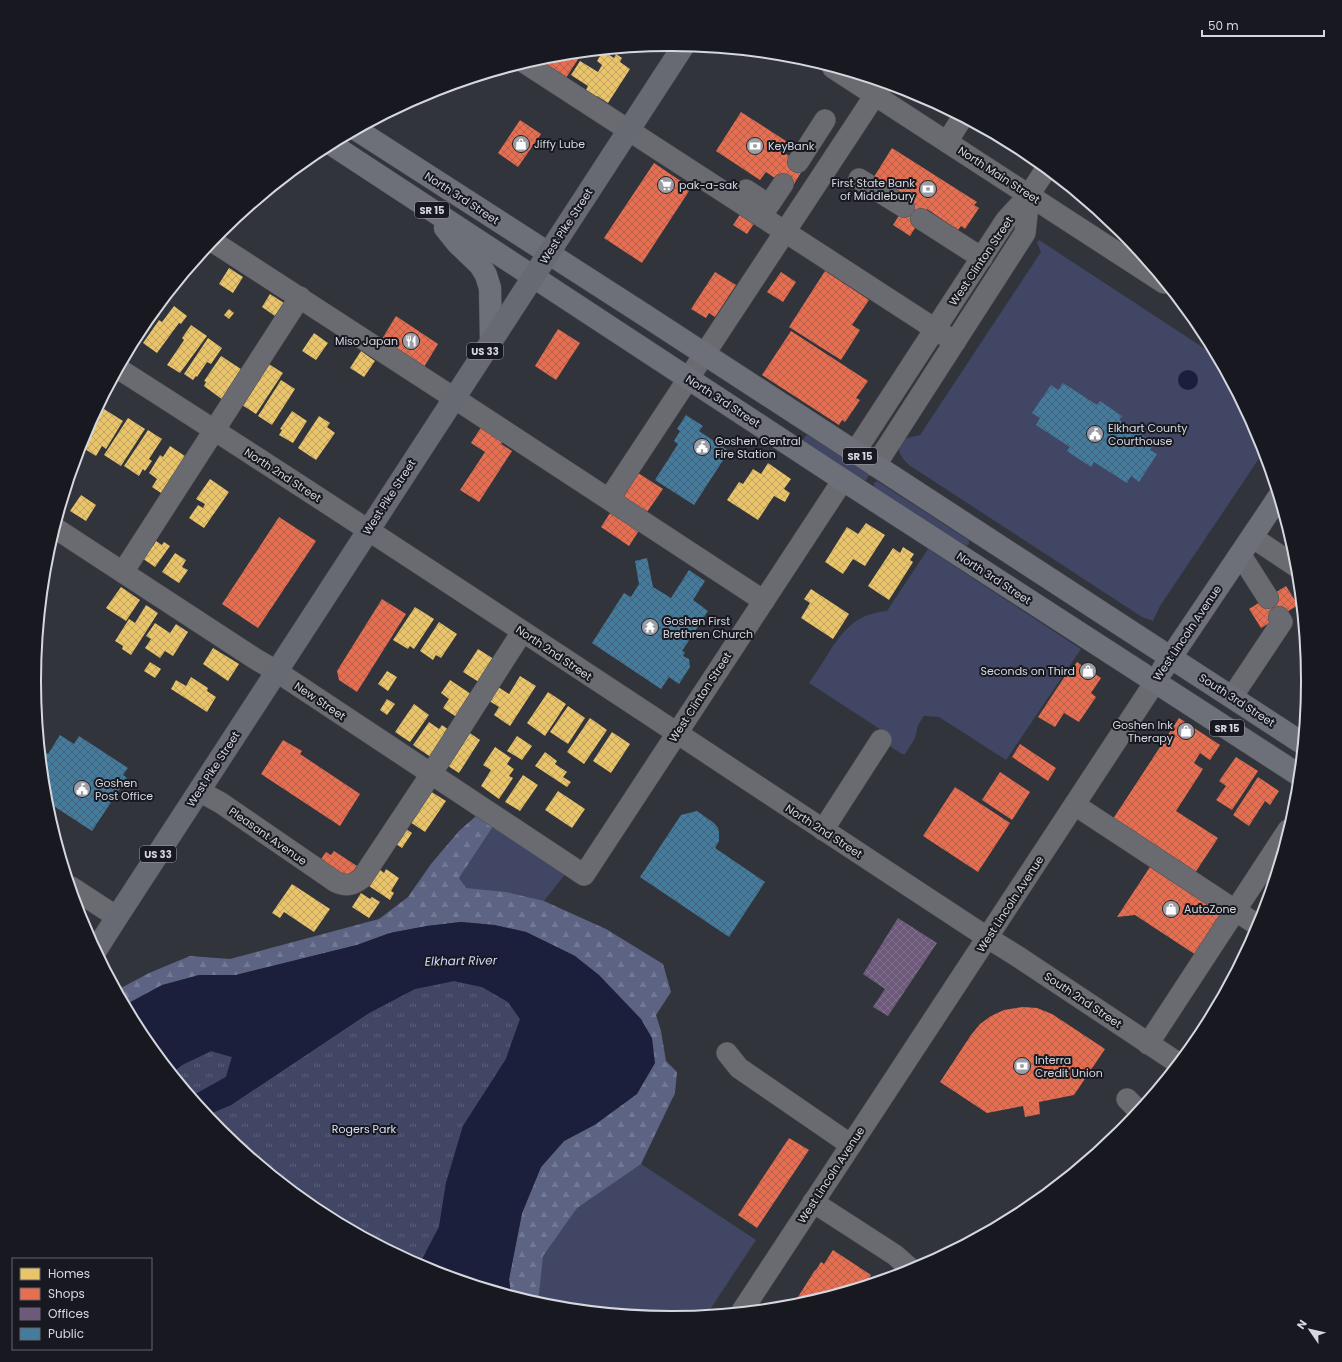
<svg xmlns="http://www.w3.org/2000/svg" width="1342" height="1362" font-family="Poppins,sans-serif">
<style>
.grass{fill:#404664}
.forest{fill:url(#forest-firs)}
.park{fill:url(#park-tufts)}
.water{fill:#1b1f3b}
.homes{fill:url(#homes-cross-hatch)}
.shops{fill:url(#shops-cross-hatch)}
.offices{fill:url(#offices-cross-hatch)}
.public{fill:url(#public-cross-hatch)}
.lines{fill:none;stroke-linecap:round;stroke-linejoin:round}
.minor-casing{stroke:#4f5157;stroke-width:22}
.major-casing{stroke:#4f5157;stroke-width:23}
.highway-casing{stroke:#4f5157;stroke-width:23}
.minor{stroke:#6a6b71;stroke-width:21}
.major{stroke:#6e7079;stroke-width:22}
.highway{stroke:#686a73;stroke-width:22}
.labels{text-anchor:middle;stroke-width:4;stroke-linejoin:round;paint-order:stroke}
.shield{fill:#181920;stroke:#9c9ea6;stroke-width:1}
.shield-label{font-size:10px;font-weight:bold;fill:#d5d7e0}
.poi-label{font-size:11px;fill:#d5d7e0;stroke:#181920;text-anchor:start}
.street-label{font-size:11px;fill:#d5d7e0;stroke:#181920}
.park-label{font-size:11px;fill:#d9dff8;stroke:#181920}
.water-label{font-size:12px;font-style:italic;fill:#d1d9ff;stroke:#181920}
.rim{fill:none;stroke:#d5d7e0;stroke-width:2}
</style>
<defs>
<pattern id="forest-firs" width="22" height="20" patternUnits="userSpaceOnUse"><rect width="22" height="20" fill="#5c6383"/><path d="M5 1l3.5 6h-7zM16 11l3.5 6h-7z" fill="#727994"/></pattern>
<pattern id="park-tufts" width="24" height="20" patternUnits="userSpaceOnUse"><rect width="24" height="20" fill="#404664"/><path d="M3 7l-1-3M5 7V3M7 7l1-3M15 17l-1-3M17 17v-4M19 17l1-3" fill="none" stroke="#5b607a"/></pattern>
<pattern id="homes-cross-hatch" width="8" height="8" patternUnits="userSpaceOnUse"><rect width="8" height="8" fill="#e9c46a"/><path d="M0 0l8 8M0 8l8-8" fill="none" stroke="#bfa360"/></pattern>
<pattern id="shops-cross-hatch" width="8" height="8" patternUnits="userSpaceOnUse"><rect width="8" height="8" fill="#e76f51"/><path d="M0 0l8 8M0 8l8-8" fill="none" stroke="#b5614d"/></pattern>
<pattern id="offices-cross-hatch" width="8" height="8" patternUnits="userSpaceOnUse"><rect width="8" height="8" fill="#6d597a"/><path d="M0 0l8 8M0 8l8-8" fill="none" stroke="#81708d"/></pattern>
<pattern id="public-cross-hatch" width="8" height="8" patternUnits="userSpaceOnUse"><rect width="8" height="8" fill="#457b9d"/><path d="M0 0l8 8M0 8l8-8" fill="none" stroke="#436379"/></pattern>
</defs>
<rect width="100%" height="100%" fill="#32343b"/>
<!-- grass -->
<g class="grass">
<path d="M1039,240L1216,356L1260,437L1264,451L1160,606L1153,621L1142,617L909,465C902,459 892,446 905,439C909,437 915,436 920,435L1041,252L1037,243Z"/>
<path d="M806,435L809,436L867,473L869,476L866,480H863L805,442L803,440Z"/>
<path d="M877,481L967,539L969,541V544L966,546L963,545L876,488L874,486V483Z"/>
<path d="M928,549L1081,649L1006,760L939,717L924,716L918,725L915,738L905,754H902L888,745L886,733L809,683C816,672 824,661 831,649C847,626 858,614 887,611Z"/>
<path d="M498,819L571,866L563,877L544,901L542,907L427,926Z"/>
<path d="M587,1128L756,1240L707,1314L671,1318L547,1306L511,1295Z"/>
</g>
<!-- forest -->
<path class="forest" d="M484,809L498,819L459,878L466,888L506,892L544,901L606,929L663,964L671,992L656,1015L661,1031L666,1061L677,1072L675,1093L641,1164L577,1208L543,1256L538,1303L511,1295L509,1279L522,1213L541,1167L564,1141L596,1124L575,956L526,932L494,925L461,922L427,926L390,933L357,945L236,975H199L125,1005L116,988H121L149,973L190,956L230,959L379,919L408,897L431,864L459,831Z"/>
<!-- park -->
<g class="park">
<path d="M454,981L482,987L508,1002L520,1019L506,1059L463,1126L446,1183L439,1227L419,1265L317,1211L220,1131L207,1115L231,1105L369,1013L414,989Z"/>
<path d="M211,1051L232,1057L226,1077L192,1096L172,1073L182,1065Z"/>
</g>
<!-- water -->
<g class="water">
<circle cx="1188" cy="380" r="10"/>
<path d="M461,922L494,925L526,932L575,956L599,975L641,1019L652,1038L655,1063L637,1094L596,1124L564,1141L541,1167L522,1213L509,1279L511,1295L427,1269L419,1265L439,1227L446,1183L463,1126L506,1059L520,1019L508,1002L482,987L454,981L415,989L369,1013L231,1105L207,1115L192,1096L226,1077L232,1057L211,1051L182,1065L172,1073L141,1035L125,1005L162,985L199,975H236L357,945L390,933L427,926Z"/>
</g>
<!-- homes -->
<g class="homes">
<path d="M603,51L614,58L616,54L622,58L620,62L630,69L608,103L597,96V98L586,90L588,86L571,75L580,61L598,72L602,65L597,61Z"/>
<path d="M229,268L243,277L233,293L219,284Z"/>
<path d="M270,294L284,303L275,316L262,307Z"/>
<path d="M174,306L187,316L181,324L179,323L157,353L143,343L159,320L162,322Z"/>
<path d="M229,309L234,313L229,319L224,315Z"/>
<path d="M155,311L160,314L137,346L133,343L141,327Z"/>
<path d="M191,325L207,336L180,373L167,365L184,340L182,338Z"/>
<path d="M314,333L328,343L316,360L302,351Z"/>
<path d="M208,338L222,348L211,364L207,362L197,377L196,376L193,380L184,374Z"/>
<path d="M361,351L375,361L364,377L350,368Z"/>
<path d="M221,356L244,371L223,400L204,386L206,382L204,381Z"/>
<path d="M264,361L283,373L256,414L242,405Z"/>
<path d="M281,380L295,389L272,425L258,416Z"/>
<path d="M104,409L123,421L106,449L102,446L96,456L80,446Z"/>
<path d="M292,411L307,421L293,443L279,435L282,430L280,429Z"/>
<path d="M319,416L330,423L327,427L335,433L316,460L298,448Z"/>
<path d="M128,418L145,429L121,466L104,455Z"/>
<path d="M148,430L162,439L149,459L152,461L145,471L143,469L139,476L124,466Z"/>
<path d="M170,446L185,456L177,468L179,471L164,495L152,487L157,479L149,473L160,455L163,457Z"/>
<path d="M768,463L791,479L784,489L790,493L785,502L774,496L758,520L727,500L739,482L743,484L753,469L761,474Z"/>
<path d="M210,479L229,492L204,528L189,518L198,505L203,508L205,504L196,499Z"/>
<path d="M81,495L96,505L86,521L70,511Z"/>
<path d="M866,523L885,535L865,566L853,559L843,574L825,562L847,527L858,534Z"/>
<path d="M156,541L162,545L164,542L170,546L155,567L139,556L148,543L153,546Z"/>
<path d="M903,547L914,554L910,560L913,562L889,600L868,586L893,548L900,553Z"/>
<path d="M175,553L186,560L182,567L188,570L179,583L162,572Z"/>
<path d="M121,587L140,600L126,621L106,608Z"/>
<path d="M811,589L849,614L833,639L801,618L810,603L804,599Z"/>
<path d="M146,605L158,613L131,655L122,649L123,646L115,641L129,619L135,623Z"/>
<path d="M415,607L434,619L414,649L410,646L408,649L393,640Z"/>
<path d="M439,622L457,634L441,658L436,655L433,660L420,651Z"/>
<path d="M155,623L170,633L176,624L188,632L173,656L165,651L160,658L145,648L151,639L146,636Z"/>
<path d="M213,648L239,664L228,681L203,664Z"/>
<path d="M478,649L497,661L482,684L463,672Z"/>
<path d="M150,662L161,669L155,678L144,671Z"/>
<path d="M387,671L397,677L388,691L378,684Z"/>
<path d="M520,676L536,686L510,726L494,715L499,707L486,699L495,685L509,694Z"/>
<path d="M191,677L208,688L207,691L216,697L207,712L171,689L176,680L186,686Z"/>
<path d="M450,680L474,696L458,718L443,708L449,699L441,693Z"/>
<path d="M548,692L566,704L545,736L527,723Z"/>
<path d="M387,699L395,704L387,715L380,710Z"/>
<path d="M414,704L429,715L410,742L395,732Z"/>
<path d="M568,706L585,718L568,744L550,732Z"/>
<path d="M590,718L607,730L584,764L567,752Z"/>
<path d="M429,722L439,729L442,725L450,731L432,758L413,745Z"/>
<path d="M464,729L480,740L459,773L442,762Z"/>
<path d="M612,732L630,744L611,773L593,761Z"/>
<path d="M517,736L532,746L522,760L507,751Z"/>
<path d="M495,747L511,758L507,764L514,769L509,776L513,778L499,799L481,786L491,770L483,765Z"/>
<path d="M545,752L557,761L555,764L567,772L563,777L571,782L567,787L535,766Z"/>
<path d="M523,775L538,785L520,811L505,802Z"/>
<path d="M430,791L446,801L425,832L410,822Z"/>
<path d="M558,791L585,809L572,828L545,810Z"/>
<path d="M403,827L412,833L402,848L393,842Z"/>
<path d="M379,869L384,873L386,869L399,878L391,891L394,893L390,900L369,886Z"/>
<path d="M292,884L330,909L314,932L284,912L280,918L272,913Z"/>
<path d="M361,893L370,899L372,897L380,902L369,918L352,907Z"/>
</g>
<!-- shops -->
<g class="shops">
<path d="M582,53L564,81L544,68L553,56Z"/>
<path d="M741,112L786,141L780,150L805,166L791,189L766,172L760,180L716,151Z"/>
<path d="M520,120L541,134L518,167L498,153Z"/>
<path d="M892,148L977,202L974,205L979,208L965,229L961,226L958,230L927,209L910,236L893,225L910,198L893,187L890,191L872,180Z"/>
<path d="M654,163L691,188L642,263L604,238Z"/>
<path d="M741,213L755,222L747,234L733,225Z"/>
<path d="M825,271L869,300L852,325L860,330L841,360L789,327Z"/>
<path d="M715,272L736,285L715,317L709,313L706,318L691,309Z"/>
<path d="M781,272L796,282L783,302L767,292Z"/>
<path d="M396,316L438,344L424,367L382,339Z"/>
<path d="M558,329L580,343L556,380L535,366Z"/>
<path d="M791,331L868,381L856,398L860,400L845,422L842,420L839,425L762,375Z"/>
<path d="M482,426L504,440L501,444L512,451L479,502L460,490L485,452L471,443Z"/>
<path d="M638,473L663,489L647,512L622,496Z"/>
<path d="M612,510L640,529L629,546L601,527Z"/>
<path d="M279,517L316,541L258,628L222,604Z"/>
<path d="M1286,586L1298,605L1261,628L1249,609Z"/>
<path d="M382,599L406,614L357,692L339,680L337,671Z"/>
<path d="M1077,662L1101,678L1091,693L1096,697L1079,722L1064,713L1055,727L1038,717L1065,676L1067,677Z"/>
<path d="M1179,718L1220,745L1210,760L1200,753L1194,763L1203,769L1176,811L1218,838L1193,876L1111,822Z"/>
<path d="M283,740L302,751L300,754L360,794L340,826L261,774Z"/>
<path d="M1020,744L1056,768L1048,781L1012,757Z"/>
<path d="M1236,757L1258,771L1232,810L1216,800L1226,786L1219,781Z"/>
<path d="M1000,772L1030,792L1012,820L982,800Z"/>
<path d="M1258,777L1279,791L1270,805L1265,801L1249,826L1233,815Z"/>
<path d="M955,787L1010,823L978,872L923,836Z"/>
<path d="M334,851L357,866L347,880L319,862L326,852L331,855Z"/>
<path d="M1150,867L1222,914L1196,955L1135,915L1117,917Z"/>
<path d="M1023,1007L1037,1008L1052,1014L1105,1049L1074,1095L1039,1102L1040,1114L1025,1117L1023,1106L987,1113L940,1082L971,1035L980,1024L991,1016L1004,1010Z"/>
<path d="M789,1138L809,1150L757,1228L738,1215Z"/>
<path d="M833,1250L871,1275L866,1282L868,1284L806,1303L798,1297L815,1270H816L821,1262L824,1264Z"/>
</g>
<!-- offices -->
<path class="offices" d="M898,918L937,943L888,1016L873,1007L885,989L863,974Z"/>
<!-- public -->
<g class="public">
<path d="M1063,383L1097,405L1100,401L1122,416L1119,420L1154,443L1150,450L1157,454L1139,482L1131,476L1127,483L1094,462L1091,467L1067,451L1070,447L1036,425L1040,418L1032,413L1051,385L1058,390Z"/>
<path d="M686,415L703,426L699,431L729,451L694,505L655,480L678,444L674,441L680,431L677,429Z"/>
<path d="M647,558L653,587L671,598L689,570L705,581L693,600L708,611L682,651L685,652L683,656L689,659L690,667L679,684L669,677L661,689L592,643L624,593L631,597L639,584L635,561Z"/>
<path d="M60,735L74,744L79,736L128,768L123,775L127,778L92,831L46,801L41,749L48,754Z"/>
<path d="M697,811L714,823L718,828L719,833V841L715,848L765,882L729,937L640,877L681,815Z"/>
</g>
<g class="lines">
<!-- minor casing -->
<g class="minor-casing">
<g id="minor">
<path d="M525,63L955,342"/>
<path d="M833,68L1164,283"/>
<path d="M947,142L962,118"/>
<path d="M798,162L825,120"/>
<path d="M859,179L904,207"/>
<path d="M746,190L769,205L783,184"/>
<path d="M921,219L982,258"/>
<path d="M212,241L454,398L764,601"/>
<path d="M119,369C411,555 698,748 988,938L1017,956L1178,1063"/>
<path d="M855,452L1006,220L1029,195L1046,169"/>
<path d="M875,466L1025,233L1029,195"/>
<path d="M609,499L883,83"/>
<path d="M55,528L254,658L276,671L584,875L843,480"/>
<path d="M1252,537L1297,567"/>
<path d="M1240,554L1268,598"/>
<path d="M123,572L300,297"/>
<path d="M1232,697L1282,622L1279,617"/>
<path d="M199,791L221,803L336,882C347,887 353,885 362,878L431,774L522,632"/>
<path d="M1075,805L1259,926"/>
<path d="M823,830L881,740"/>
<path d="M71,887L117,917"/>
<path d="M1148,1044L1288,830"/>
<path d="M727,1053L739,1068L851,1145"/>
<path d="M1127,1099L1139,1111"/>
<path d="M813,1202L895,1255L912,1270"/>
<path d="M742,1311L1155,682"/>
</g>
</g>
<!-- major casing -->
<g class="major-casing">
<g id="major">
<path d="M357,130L643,314L1302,743"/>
<path d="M331,144L843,480L1299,775"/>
<path d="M445,228L457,243L480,265L486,275L490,288L491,342"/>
<path d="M1163,669L1278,498"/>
</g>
</g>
<!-- highway casing -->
<g class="highway-casing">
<path id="highway" d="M96,950L117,917L684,45"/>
</g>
<!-- minor -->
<use href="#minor" class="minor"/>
<!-- major -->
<use href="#major" class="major"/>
<!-- highway -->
<use href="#highway" class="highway"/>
</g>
<!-- icons -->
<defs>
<g id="shop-disc" transform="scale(0.9)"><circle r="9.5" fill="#9c9ea6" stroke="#181920"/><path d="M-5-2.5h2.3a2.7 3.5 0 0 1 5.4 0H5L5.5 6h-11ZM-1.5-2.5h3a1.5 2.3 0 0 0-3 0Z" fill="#fff"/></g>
<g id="bank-disc" transform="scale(0.9)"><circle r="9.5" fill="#9c9ea6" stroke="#181920"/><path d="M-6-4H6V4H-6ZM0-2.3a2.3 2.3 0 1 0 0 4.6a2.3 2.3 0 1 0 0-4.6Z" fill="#fff"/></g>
<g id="supermarket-disc" transform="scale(0.9)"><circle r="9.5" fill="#9c9ea6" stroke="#181920"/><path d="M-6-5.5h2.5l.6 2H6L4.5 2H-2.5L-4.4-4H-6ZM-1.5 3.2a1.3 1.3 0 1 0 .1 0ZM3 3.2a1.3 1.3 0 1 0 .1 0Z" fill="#fff"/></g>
<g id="restaurant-disc" transform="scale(0.9)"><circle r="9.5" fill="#9c9ea6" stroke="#181920"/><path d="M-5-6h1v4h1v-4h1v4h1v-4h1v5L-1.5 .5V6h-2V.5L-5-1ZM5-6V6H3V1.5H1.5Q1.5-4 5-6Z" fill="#fff"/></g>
<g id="civic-disc" transform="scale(0.9)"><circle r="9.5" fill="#9c9ea6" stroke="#181920"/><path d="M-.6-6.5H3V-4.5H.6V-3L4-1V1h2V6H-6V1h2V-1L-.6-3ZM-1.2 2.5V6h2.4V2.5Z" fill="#fff"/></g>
<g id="temple-disc" transform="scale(0.9)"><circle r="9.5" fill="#9c9ea6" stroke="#181920"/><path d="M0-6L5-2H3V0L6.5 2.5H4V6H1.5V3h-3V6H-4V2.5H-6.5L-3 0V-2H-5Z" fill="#fff"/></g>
</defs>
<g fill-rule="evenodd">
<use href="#shop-disc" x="521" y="144"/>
<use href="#bank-disc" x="755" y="146"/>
<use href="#supermarket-disc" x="666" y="185"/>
<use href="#bank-disc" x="928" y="189"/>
<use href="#restaurant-disc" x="411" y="341"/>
<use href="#civic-disc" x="1095" y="434"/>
<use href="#civic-disc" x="702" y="447"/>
<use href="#temple-disc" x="650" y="627"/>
<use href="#shop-disc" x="1088" y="671"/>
<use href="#shop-disc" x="1186" y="731"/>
<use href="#civic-disc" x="82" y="789"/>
<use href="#shop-disc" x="1171" y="909"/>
<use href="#bank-disc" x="1022" y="1066"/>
</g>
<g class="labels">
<!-- shield labels -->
<g class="shield">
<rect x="415" y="202" width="34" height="16" rx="3"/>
<rect x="467" y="343" width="36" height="16" rx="3"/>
<rect x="843" y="448" width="34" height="16" rx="3"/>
<rect x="1210" y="720" width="34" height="16" rx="3"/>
<rect x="140" y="846" width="36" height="16" rx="3"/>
</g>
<g class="shield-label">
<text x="432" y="214">SR 15</text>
<text x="485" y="355">US 33</text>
<text x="860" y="460">SR 15</text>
<text x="1227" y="732">SR 15</text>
<text x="158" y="858">US 33</text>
</g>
<!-- poi labels -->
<g class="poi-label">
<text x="534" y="148">Jiffy Lube</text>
<text x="768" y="150">KeyBank</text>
<text x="915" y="187" text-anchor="end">First State Bank<tspan x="915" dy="13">of Middlebury</tspan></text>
<text x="679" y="189">pak-a-sak</text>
<text x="398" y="345" text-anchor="end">Miso Japan</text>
<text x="1108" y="432">Elkhart County<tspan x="1108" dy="13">Courthouse</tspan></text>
<text x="715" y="445">Goshen Central<tspan x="715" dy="13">Fire Station</tspan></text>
<text x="663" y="625">Goshen First<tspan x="663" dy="13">Brethren Church</tspan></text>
<text x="1075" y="675" text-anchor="end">Seconds on Third</text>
<text x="1173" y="729" text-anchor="end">Goshen Ink<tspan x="1173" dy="13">Therapy</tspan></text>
<text x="95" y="787">Goshen<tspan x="95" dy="13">Post Office</tspan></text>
<text x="1184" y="913">AutoZone</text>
<text x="1035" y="1064">Interra<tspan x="1035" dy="13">Credit Union</tspan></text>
</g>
<!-- street labels -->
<g class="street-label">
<text transform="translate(999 175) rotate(33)" y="4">North Main Street</text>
<text transform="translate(462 198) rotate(33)" y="4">North 3rd Street</text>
<text transform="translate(566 226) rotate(-57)" y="4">West Pike Street</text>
<text transform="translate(981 261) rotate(-56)" y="4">West Clinton Street</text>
<text transform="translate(723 401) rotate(33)" y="4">North 3rd Street</text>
<text transform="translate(283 475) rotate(33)" y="4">North 2nd Street</text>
<text transform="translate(389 497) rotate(-57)" y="4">West Pike Street</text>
<text transform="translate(994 578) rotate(33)" y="4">North 3rd Street</text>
<text transform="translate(1187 633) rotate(-56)" y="4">West Lincoln Avenue</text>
<text transform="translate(554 653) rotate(34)" y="4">North 2nd Street</text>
<text transform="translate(700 697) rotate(-57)" y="4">West Clinton Street</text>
<text transform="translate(1237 700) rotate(33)" y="4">South 3rd Street</text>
<text transform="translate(320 701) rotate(34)" y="4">New Street</text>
<text transform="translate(213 769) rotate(-57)" y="4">West Pike Street</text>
<text transform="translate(824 831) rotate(33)" y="4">North 2nd Street</text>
<text transform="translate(268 836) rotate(35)" y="4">Pleasant Avenue</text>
<text transform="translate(1010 904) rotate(-57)" y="4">West Lincoln Avenue</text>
<text transform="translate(1083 1000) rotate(34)" y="4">South 2nd Street</text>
<text transform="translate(831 1175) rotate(-57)" y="4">West Lincoln Avenue</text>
</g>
<!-- park labels -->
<g class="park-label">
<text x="364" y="1133">Rogers Park</text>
</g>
<!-- water labels -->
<g class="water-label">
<text transform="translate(461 961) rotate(-1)" y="4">Elkhart River</text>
</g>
</g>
<!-- crop -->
<path d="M0 0H1342V1362H0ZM41 681a630 630 0 1 1 1260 0a630 630 0 1 1-1260 0Z" fill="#181920" fill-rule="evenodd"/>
<path class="rim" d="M41 681a630 630 0 1 1 1260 0a630 630 0 1 1-1260 0Z"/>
<!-- legend -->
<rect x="12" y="1258" width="140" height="92" fill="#181920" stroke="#64656d"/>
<rect x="20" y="1268" width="20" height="12" fill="#e9c46a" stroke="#64656d"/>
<text x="48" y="1278" font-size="12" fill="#d5d7e0">Homes</text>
<rect x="20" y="1288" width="20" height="12" fill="#e76f51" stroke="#64656d"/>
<text x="48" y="1298" font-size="12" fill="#d5d7e0">Shops</text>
<rect x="20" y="1308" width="20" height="12" fill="#6d597a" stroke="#64656d"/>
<text x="48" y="1318" font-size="12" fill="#d5d7e0">Offices</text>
<rect x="20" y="1328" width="20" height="12" fill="#457b9d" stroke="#64656d"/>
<text x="48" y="1338" font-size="12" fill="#d5d7e0">Public</text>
<!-- north arrow -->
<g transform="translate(1310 1330) rotate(304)" stroke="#181920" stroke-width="3" paint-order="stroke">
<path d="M0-3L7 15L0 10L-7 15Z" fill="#d5d7e0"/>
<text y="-6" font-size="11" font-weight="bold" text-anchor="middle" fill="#d5d7e0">N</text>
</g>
<!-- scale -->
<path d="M1202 30v6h122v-6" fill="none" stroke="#d5d7e0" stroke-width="2"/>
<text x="1208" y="30" font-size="12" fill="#d5d7e0" stroke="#181920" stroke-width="3" paint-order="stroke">50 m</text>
</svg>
